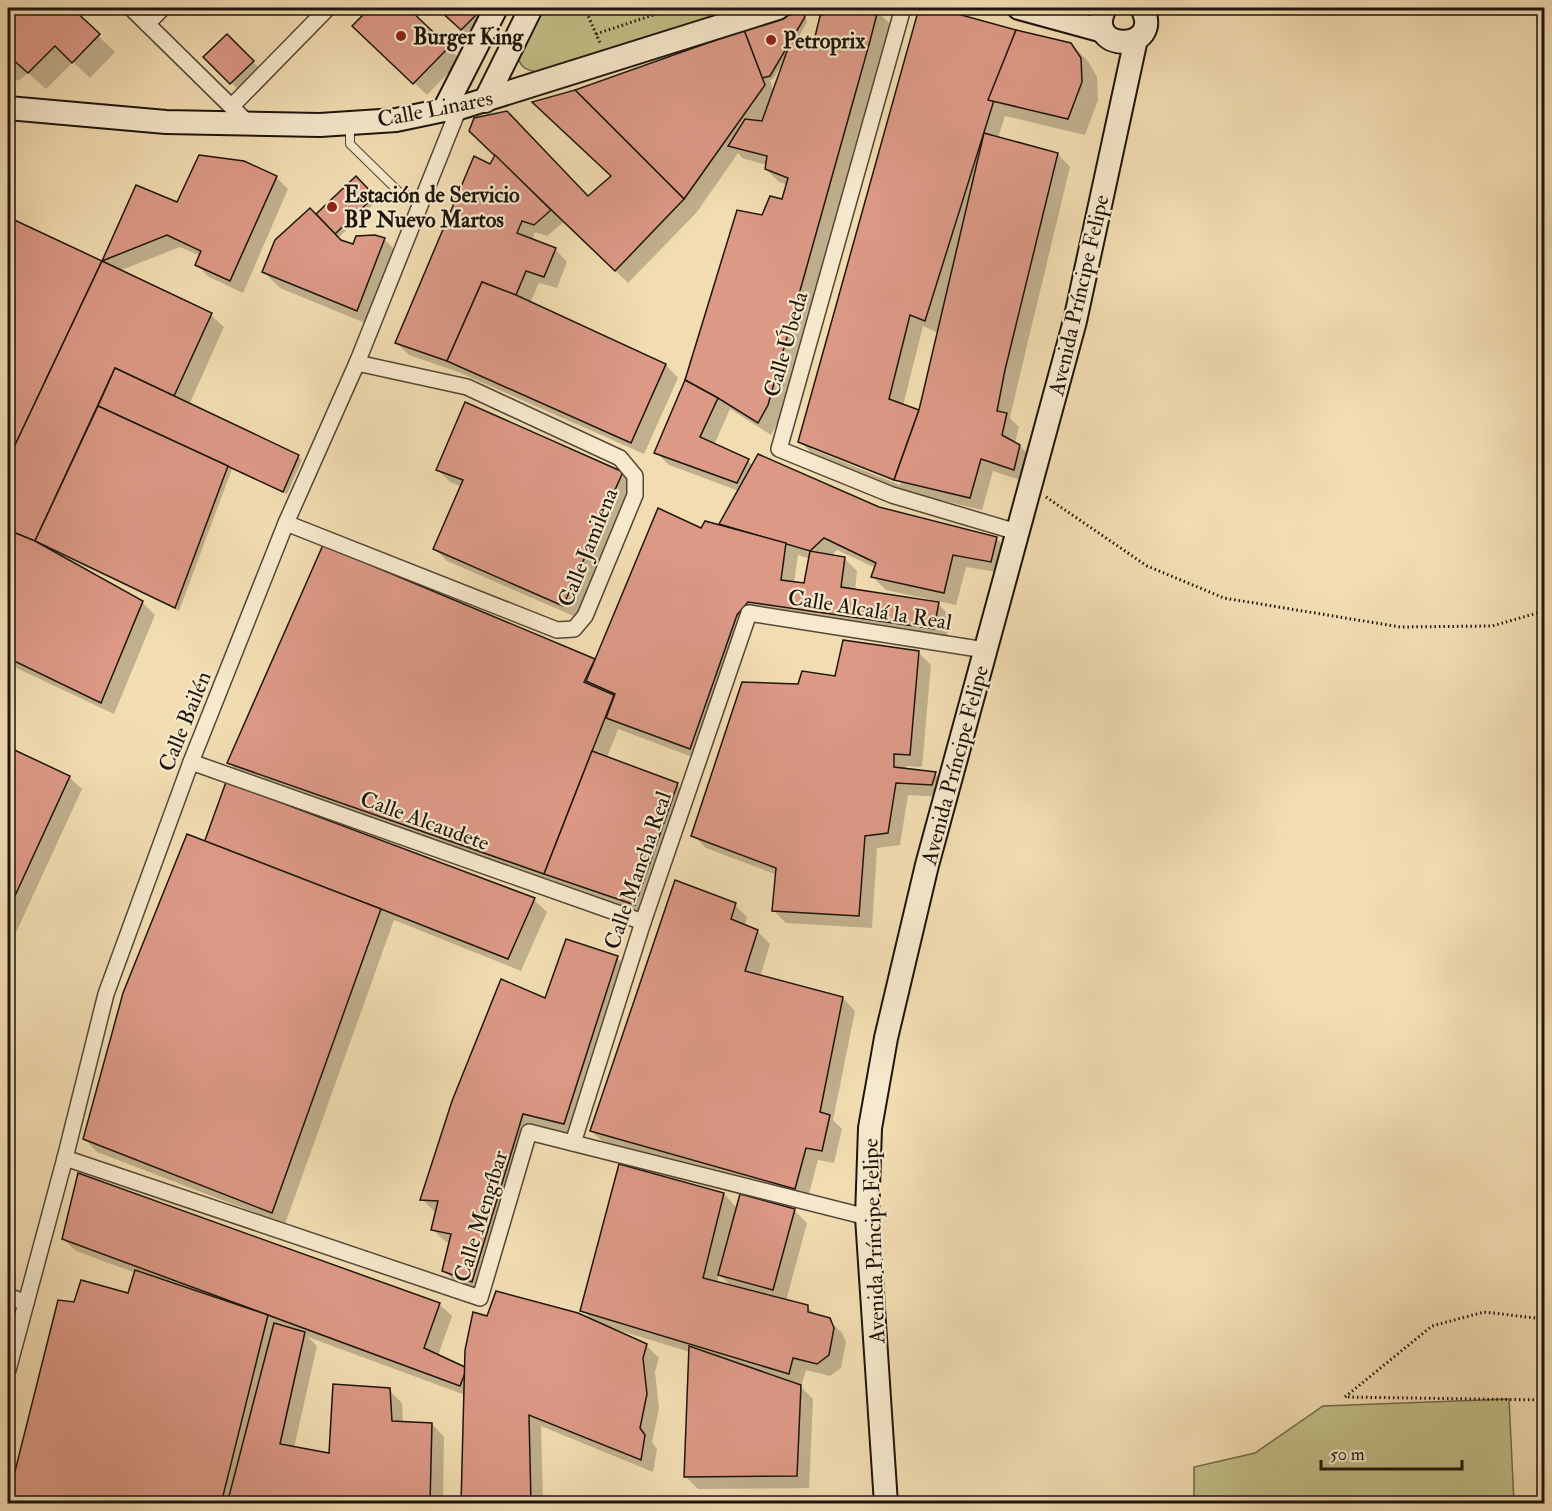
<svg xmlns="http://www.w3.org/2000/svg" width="1552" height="1511" font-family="'IM FELL Double Pica',serif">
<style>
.green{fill:#c2bf87;stroke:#706a4a;stroke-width:1.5}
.shadow{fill:#0003;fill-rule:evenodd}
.building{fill:#dc9986;stroke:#1d150c;stroke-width:1.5}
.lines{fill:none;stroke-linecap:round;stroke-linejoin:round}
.lane-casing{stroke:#524736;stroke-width:10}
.street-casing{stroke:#524736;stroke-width:18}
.secondary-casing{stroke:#1d150c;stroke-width:26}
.path{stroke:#1d150c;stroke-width:3;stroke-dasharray:1.5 3;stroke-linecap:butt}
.lane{stroke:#f7e9cd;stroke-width:8}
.street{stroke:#f7e9cd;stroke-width:15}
.secondary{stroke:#f7e9cd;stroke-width:22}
.poi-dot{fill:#8f2418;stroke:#f7e9cd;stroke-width:2}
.labels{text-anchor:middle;stroke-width:4.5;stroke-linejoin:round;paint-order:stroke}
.poi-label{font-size:22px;font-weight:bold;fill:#1d150c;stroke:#f7e9cd;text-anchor:start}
.street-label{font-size:22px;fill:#1d150c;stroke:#f7e9cd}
</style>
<rect width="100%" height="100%" fill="#f2ddb2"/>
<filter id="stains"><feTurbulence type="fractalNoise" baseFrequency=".00333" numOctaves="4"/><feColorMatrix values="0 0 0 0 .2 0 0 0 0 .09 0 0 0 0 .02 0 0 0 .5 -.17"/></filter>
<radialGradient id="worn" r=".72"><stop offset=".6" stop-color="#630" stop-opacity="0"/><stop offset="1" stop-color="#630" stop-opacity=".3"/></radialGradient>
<!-- green -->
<g class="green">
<path d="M538,8H749L542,73C524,70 520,68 515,50Z"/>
<path d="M1509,1399L1514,1503H1194V1467L1255,1453L1323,1406Z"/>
</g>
<!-- shadow -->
<g class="shadow">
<path d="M8,8H69L115,52L90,78L73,62L46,89L28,73L18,81L8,71Z"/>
<path d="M372,8H406L461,60L427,95L354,26Z"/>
<path d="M439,8H471L485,22L470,37Z"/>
<path d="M837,8L869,14V8H871L877,11L890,24L882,54L780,418L771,435L730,409L714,445L748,461L753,466L878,509L996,538L1009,551L1003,573L966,567L956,605L886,590L873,577L876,568L837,550L831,556L844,558L857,571L855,591L938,604L950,616L946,641L761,614L749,628L703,761L618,729L607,758L677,785L690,797L648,916L241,775L228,762L324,547L596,661L702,530L726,528L721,524L739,491L669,465L656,452L763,217L783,201L788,185L779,182L766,169L767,165L742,158L738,153L697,212L628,283L565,221L547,236L535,232L532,240L555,249L567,262L557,288L539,283L530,303L666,365L678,378L644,454L461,373L409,355L396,342L490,166L589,198L613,177L576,92L802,12L805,16L807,22L795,43L814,47L822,17ZM782,64L784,65L774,92L770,80L773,79ZM798,555L810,559L805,585L794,583ZM590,666L592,667L588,680L608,689L606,693L582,683Z"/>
<path d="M920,8H931L1016,31L1071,44L1088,61L1097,77L1098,100L1085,135L1005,116L998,138L1058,154L1070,167L1018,383L1010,418L1019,427L1015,443L1020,446L1032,459L1026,482L993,471L982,510L907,492L812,454L800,441ZM923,326L938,333L920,412L903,406ZM812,446L901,482L900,485L812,449Z"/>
<path d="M227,36L261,70L240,91L205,57Z"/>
<path d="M276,177L288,189L243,293L209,277L197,265L201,256L180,247L119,271L211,315L224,327L189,405L298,457L302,460L287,494L232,469L179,611L63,556L62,558L142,602L155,615L114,714L8,664V219L109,267L104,261L137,187L178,204Z"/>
<path d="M356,178L377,201L338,238L341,241L354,246L384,239L401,256L375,327L280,288L263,271L316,216Z"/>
<path d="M438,470L622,473L634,486L576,617L447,561L435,549L462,487L450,482Z"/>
<path d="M918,652L931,665L922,767L906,766V770L935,774L948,786L945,797L908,795L900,845L877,848L872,928L786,923L773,910L777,875L706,848L693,835L799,686L836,678Z"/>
<path d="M8,748L69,777L82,789L8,950Z"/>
<path d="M206,843L534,900L547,912L521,971L394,920L285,1224L97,1152L85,1139Z"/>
<path d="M735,905L747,917L745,926L757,931L770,944L760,977L843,998L855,1011L833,1120L842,1129L834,1163L818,1160L807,1201L604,1143L591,1131Z"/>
<path d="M617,958L630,970L577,1136L535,1126L485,1293L456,1283L444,1270L450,1243L446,1242L433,1230L437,1212H435L422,1199Z"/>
<path d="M724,1194L737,1208L794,1210L807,1223L786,1301L807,1307L817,1316L829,1320L842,1333L846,1342L841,1368L830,1376L806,1370L801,1387L813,1399L809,1488L698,1489L686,1477L690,1352L618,1330L617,1332L646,1345L659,1358L655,1372L659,1408L652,1442L657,1449L653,1472L541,1426L543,1504H463L465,1395L308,1337L317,1346L294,1448L330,1455L389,1390L402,1403L403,1423L432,1424L444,1437L443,1504H8L59,1301L75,1304L129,1295L136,1273L76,1251L63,1239L439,1304L452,1316L438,1356L466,1369L488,1318L592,1320L582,1310ZM719,1274L732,1287L717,1283Z"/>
</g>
<!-- building -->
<g class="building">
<path d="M8,8H72L100,34L72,63L55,46L28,73L10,57L8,59Z"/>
<path d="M370,8H408L449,47L413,84L352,26Z"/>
<path d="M437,8H473L478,13L461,30Z"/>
<path d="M834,8H845L867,12L868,8H874L878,10L870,41L768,405L758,423L718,398L685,380L737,210L762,215L770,196L782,199L788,178L765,169L767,156L728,146L745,119L762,121L791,40L813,45L820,16Z"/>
<path d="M919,8H936L1016,30L925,321L910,315L889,399L919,410L894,480L798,442Z"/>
<path d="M802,11L805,17L770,76L762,78L744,30Z"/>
<path d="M744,30L765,85L684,199L575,90Z"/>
<path d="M1016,30L1071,43L1081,58L1082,82L1068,119L988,100Z"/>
<path d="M227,34L254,61L230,84L203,57Z"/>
<path d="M575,90L684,199L615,271L469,131L474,118L507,111L588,196L611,176L532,102Z"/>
<path d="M984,133L1058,153L1005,370L997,411L1007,413L1002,435L1020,445L1014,470L981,459L970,498L894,480L919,410Z"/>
<path d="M199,155L244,161L277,176L230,281L195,265L201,251L167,235L102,261L136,185L177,202Z"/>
<path d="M495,155L551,210L534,225L522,221L517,233L556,248L544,277L526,271L516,295L482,282L447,361L395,343L474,156L490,164Z"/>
<path d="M356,176L375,196L335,234L316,214Z"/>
<path d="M310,208L341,240L353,244L356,236L375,235L385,238L357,311L262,272L275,240Z"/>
<path d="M8,217L102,261L8,460Z"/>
<path d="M102,261L212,313L174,396L115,368L35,541L8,530V460Z"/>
<path d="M482,282L516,295L666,364L631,443L447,361Z"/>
<path d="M115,368L299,455L283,492L98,406Z"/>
<path d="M685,380L718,398L700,437L749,459L737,483L654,453Z"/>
<path d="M465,402L623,472L563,606L433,549L463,480L436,470Z"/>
<path d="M98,406L228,466L175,608L35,541Z"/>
<path d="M758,454L879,507L997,537L991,562L953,555L944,593L871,577L876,563L824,538L810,551L719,524Z"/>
<path d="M658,508L701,528L705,521L786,543L781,580L804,583L810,551L845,557L841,587L939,602L934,629L748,602L737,615L690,749L606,718L615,694L586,681Z"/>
<path d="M8,530L35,541L143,601L101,703L8,658Z"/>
<path d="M323,545L595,659L584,682L614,695L544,874L227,763Z"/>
<path d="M843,640L919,651L910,755L894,754V767L936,772L932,785L896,783L888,833L865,836L859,916L772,911L776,868L691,836L742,682L798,684L802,671L835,676Z"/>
<path d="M8,747L70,776L8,911Z"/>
<path d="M592,751L678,783L635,905L544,874Z"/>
<path d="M226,782L535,898L508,959L381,909L204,843Z"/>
<path d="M187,834L381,909L272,1213L83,1139L123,993Z"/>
<path d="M675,880L736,903L731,919L758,930L745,971L843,997L820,1112L830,1115L822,1151L806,1148L795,1189L590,1131Z"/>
<path d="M566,939L618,956L564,1124L523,1114L472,1282L442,1271L451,1234L431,1230L438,1201L420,1200L452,1101L501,979L545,998Z"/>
<path d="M619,1164L724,1193L703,1278L808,1305V1312L830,1318L834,1328L829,1355L817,1364L793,1358L789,1374L580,1311Z"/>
<path d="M78,1173L440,1303L424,1348L467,1368L460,1386L62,1239Z"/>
<path d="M740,1194L795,1209L773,1290L718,1275Z"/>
<path d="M135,1270L268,1315L221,1504H24L8,1499L58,1300L74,1302L81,1280L128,1293Z"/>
<path d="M496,1291L578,1313L647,1344L643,1358L647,1394L640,1428L645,1435L641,1460L529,1415L531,1504H461L465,1350L473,1312L487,1316Z"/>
<path d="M274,1323L305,1332L280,1444L329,1453L333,1384L390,1388L392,1421L432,1423L430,1504H227Z"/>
<path d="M689,1346L801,1385L797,1476L684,1477Z"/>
<path d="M8,1499L24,1504H8Z"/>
<path d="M621,1501V1504H573Z"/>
</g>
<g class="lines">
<!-- lane casing -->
<g class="lane-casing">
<path id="lane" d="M350,125V144L399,192L422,201"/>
</g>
<!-- street casing -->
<g class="street-casing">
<g id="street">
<path d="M131,8L249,124"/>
<path d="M903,8L779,449L892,495L1017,532"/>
<path d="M147,24L163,8"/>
<path d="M232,106L328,8"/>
<path d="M286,523L557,630L574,629L585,616L635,495V476L620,458L467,387L357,363"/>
<path d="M191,762L643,922"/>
<path d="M573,1143L643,922L749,613L985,650"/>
<path d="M65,1158L480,1298L529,1132L867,1217"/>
<path d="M8,1296L26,1303"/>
<path d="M8,1370L65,1158L106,994L191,762L286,523L357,363L459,108"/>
</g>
</g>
<!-- secondary casing -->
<g class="secondary-casing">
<g id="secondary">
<path d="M1019,8L1103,31"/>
<path d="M1105,8C1082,53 1165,53 1142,8"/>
<path d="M485,101L531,8"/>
<path d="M8,108L166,122L320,125L396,120L444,110L459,108L778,8"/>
<path d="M444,110L496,8"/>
<path d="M886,1504L867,1217L870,1128L886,1038L927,865L1075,321L1136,39"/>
</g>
</g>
<!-- path -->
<g class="path">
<path d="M587,8L586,11L600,43"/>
<path d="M596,34L674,8"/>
<path d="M1046,497L1147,566L1224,598L1400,627L1492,626L1544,611"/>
<path d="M1544,1319L1484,1312L1432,1326L1345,1397L1544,1400"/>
</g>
<!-- lane -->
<use href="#lane" class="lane"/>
<!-- street -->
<use href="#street" class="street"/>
<!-- secondary -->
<use href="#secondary" class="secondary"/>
</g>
<!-- markers -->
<g class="poi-dot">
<circle cx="401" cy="36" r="6"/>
<circle cx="771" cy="40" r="6"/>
<circle cx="332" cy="207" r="6"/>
</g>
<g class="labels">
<!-- poi labels -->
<g class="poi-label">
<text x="413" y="44">Burger King</text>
<text x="783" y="48">Petroprix</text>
<text x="344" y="202">Estación de Servicio<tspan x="344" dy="25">BP Nuevo Martos</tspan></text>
</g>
<!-- street labels -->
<g class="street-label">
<text transform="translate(435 108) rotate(-11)" y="8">Calle Linares</text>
<text transform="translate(1078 295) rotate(-77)" y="8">Avenida Príncipe Felipe</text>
<text transform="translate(785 344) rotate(-74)" y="8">Calle Úbeda</text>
<text transform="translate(587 547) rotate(-68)" y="8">Calle Jamilena</text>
<text transform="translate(870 609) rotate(9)" y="8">Calle Alcalá la Real</text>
<text transform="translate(184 721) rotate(-68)" y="8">Calle Bailén</text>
<text transform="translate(954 765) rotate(-75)" y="8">Avenida Príncipe Felipe</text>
<text transform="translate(425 820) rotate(20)" y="8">Calle Alcaudete</text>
<text transform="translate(637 870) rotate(-71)" y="8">Calle Mancha Real</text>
<text transform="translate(480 1216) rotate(-73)" y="8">Calle Mengíbar</text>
<text transform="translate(873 1241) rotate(-92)" y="8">Avenida Príncipe Felipe</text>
</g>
</g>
<!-- margin -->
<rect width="1552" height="1511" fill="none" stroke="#f2ddb2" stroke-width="30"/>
<rect x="9" y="9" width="1534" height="1493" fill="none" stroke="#1d150c" stroke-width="3"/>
<rect x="15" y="15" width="1522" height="1481" fill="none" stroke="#1d150c" stroke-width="1.5"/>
<!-- scale -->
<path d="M1321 1460v9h141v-9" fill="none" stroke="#1d150c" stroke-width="3"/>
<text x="1330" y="1460" font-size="18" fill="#1d150c" stroke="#f7e9cd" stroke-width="4.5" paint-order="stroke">50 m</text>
<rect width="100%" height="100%" filter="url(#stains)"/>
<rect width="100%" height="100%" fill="url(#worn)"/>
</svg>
